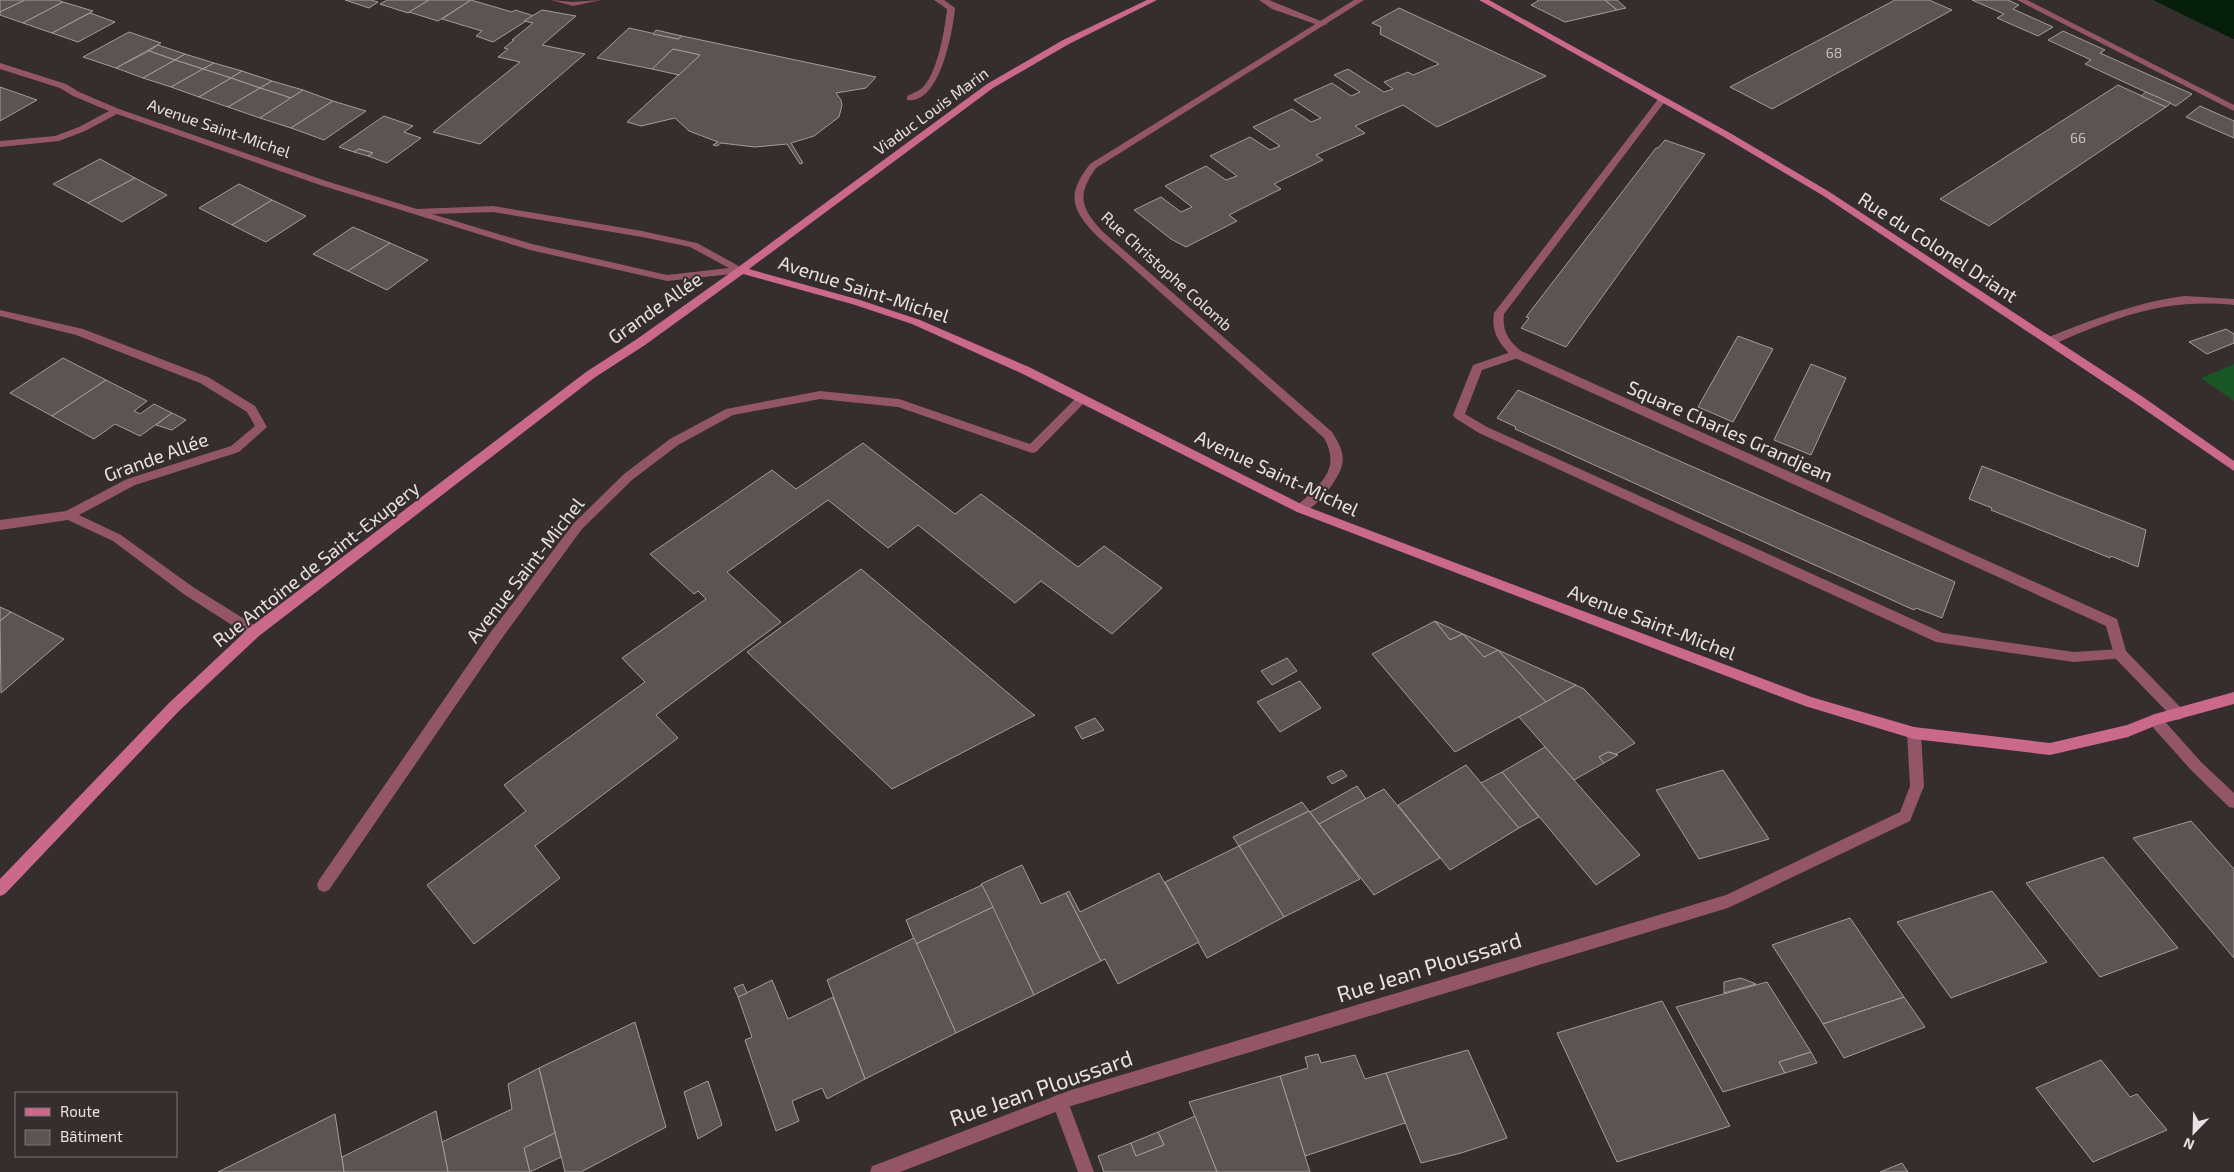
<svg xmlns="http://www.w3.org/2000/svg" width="2234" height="1172" font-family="'Exo 2',sans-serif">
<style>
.green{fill:#195625}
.water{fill:#061f0a}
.building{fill:#5c5355;stroke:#a59a9d}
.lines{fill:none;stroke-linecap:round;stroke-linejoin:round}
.service{fill:#935669;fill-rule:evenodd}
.minor{fill:#935669;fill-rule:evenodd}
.secondary{fill:#ca6989;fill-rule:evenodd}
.labels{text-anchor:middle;stroke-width:4;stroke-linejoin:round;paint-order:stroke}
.far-number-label{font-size:14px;fill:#c4bec0}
.far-street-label{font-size:16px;fill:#e7e2e3;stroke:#362d2f}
.street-label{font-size:19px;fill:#e7e2e3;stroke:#362d2f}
.near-street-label{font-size:22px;fill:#e7e2e3;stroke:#362d2f}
</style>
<rect width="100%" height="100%" fill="#362d2f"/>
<!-- green -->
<path class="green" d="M2234,364V401L2201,378Z"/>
<!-- water -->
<path class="water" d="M2153,0H2234V39H2233Z"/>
<!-- building -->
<g class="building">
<path d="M0,0H25L0,12Z"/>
<path d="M25,0H58L63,2L23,23L0,15V12Z"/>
<path d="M345,0H371L378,2L369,8Z"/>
<path d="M387,0H429L408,13L380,4Z"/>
<path d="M429,0H471L438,21L409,12Z"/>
<path d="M471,0L512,12L515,10L534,16L493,42L476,36L482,31L442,19Z"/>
<path d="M1537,0H1605L1617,10L1565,22L1531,5L1538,1Z"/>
<path d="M1605,0H1617L1626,8L1617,10Z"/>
<path d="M1895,0H1929L1952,10L1772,109L1730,87Z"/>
<path d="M1972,0H2008L2019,5L2013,9L2053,27L2038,36L1997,18L2004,14Z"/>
<path d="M63,2L93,11L52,33L23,23Z"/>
<path d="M1399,8L1546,76L1437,127L1403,105L1355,126L1365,133L1316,155L1323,160L1274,184L1281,189L1229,215L1237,221L1186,247L1171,239L1134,210L1161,197L1181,212L1192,207L1165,186L1206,166L1226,180L1237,176L1210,156L1250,137L1270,150L1280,146L1253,127L1292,109L1311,122L1321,118L1294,100L1332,83L1351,96L1360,92L1334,75L1348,69L1384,92L1393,89L1384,82L1408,72L1413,75L1439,64L1380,34L1381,27L1372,23Z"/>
<path d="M542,10L576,16L542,45L585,54L480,144L433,132L520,62L498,57L508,49L504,48L514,40H512L533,23L524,21Z"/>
<path d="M90,13L115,22L78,42L52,33Z"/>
<path d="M629,28L678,39L682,36L876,77L866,88L836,93L841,100L842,105L839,117L814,136L791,143L803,163L800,164L787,144L755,147L721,143L717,146L713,145L718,142L689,131L675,118L641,126L627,122L700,55L673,49L652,69L597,58Z"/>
<path d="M656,30L682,36L678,39L653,34Z"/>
<path d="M2063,31L2105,50L2100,53L2192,94L2176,106L2085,64L2091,60L2048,40Z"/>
<path d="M129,32L161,43L116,68L83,57Z"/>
<path d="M158,45L185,54L175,60L149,51Z"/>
<path d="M673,49L700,55L679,75L652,69Z"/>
<path d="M149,51L175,60L143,78L116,68Z"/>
<path d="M185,54L214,63L203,69L175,60Z"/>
<path d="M175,60L203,69L171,87L143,78Z"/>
<path d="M214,63L242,71L231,78L203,69Z"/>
<path d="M203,69L231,78L199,97L171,87Z"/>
<path d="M242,71L272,81L260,88L231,78Z"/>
<path d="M231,78L260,88L228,107L199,97Z"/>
<path d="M272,81L303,90L291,98L260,88Z"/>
<path d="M2118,85L2166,107L1989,226L1940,199Z"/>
<path d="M0,87L23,95L37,100L0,121Z"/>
<path d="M260,88L291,98L260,118L228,107Z"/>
<path d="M303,90L333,101L291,128L260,118Z"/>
<path d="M2146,92L2171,103L2166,107L2141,96Z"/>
<path d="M333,101L366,111L324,140L291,128Z"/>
<path d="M2200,106L2234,121V138L2186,117Z"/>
<path d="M384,116L413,126L404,132L421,138L387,163L368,156L373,153L359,149L354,152L339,147Z"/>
<path d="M1665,140L1705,154L1566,347L1521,328L1529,318L1526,317L1656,148H1658Z"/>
<path d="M359,149L373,153L368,156L354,152Z"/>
<path d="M100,159L135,178L88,203L53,184Z"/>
<path d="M135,178L167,195L122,222L88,203Z"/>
<path d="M239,184L272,200L232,225L199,208Z"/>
<path d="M272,200L306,216L266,242L232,225Z"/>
<path d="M353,227L390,243L348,271L313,254Z"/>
<path d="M390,243L428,260L387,290L348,271Z"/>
<path d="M2226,329L2234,334V343L2207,354L2189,342Z"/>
<path d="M1738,336L1773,349L1733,422L1698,407Z"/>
<path d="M63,358L106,380L52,416L10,393Z"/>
<path d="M1811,364L1846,378L1811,455L1774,440Z"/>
<path d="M106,380L147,401L134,411L140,414L154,404L172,413L140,436L115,424L94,439L52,416Z"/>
<path d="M1518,390L1955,582L1942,618L1916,608L1914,610L1515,429L1516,427L1497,418Z"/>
<path d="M172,413L186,420L172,430L156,425Z"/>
<path d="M863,443L955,514L981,494L1078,567L1104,546L1162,588L1112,634L1041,581L1015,603L918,525L888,548L828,500L727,572L781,622L656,715L678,738L535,846L560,878L474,944L427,885L526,811L504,785L645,682L622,658L706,599L698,591L694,594L650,554L772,470L796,489Z"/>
<path d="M1982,466L2146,530L2138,567L2111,556L2110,558L1991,510L1992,508L1969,499Z"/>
<path d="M861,569L1034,715H1035L892,789L747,652Z"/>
<path d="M0,607L11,612L0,621Z"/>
<path d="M11,612L64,639L1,693L0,621Z"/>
<path d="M1435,621L1463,634L1450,640Z"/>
<path d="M1435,621L1450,640L1463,634L1484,657L1498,650L1546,702L1455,752L1372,654Z"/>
<path d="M1463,634L1498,650L1484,657Z"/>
<path d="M1498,650L1576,685L1546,702Z"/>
<path d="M1287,658L1297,671L1272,685L1261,671Z"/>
<path d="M1300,681L1321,708L1280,732L1257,702Z"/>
<path d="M1576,685L1584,689L1635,743L1616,754L1608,752L1599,757L1604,763L1574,780L1519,717Z"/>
<path d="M1095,718L1104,730L1082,739L1075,727Z"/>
<path d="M1545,747L1640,855L1596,885L1502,772Z"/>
<path d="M1608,752L1618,755L1604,763L1599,757Z"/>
<path d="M1466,765L1519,828L1450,870L1398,805Z"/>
<path d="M1342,770L1347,776L1332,784L1327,777Z"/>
<path d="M1723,770L1769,839L1699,859L1656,790Z"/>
<path d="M1502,772L1539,817L1519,828L1481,783Z"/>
<path d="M1357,786L1366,799L1319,824L1310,812Z"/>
<path d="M1384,789L1440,858L1374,895L1319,824Z"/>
<path d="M1302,802L1309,811L1239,846L1233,837Z"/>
<path d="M1309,811L1360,879L1284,917L1239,846Z"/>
<path d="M2191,821L2234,869V958L2133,838Z"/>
<path d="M1239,846L1284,917L1207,958L1165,882Z"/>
<path d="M2103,857L2178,948L2100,977L2026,883Z"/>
<path d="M1022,865L1041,904L1066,893L1101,961L1034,995L981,884Z"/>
<path d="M1159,873L1199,942L1118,984L1105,959L1101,961L1066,893L1069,891L1080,912Z"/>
<path d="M982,885L993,907L916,944L906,920Z"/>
<path d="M1992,891L2047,962L1951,998L1897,922Z"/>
<path d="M993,907L1034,995L956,1033L916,944Z"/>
<path d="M1850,918L1904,997L1823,1024L1772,945Z"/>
<path d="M914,938L956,1033L865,1079L827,980Z"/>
<path d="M1741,978L1756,984L1724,993V982Z"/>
<path d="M772,980L788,1019L833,997L865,1079L827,1099L822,1088L792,1101L799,1121L776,1131L745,1040L752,1037L738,997Z"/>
<path d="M1767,982L1811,1052L1779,1062L1785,1073L1723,1092L1676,1007Z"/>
<path d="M743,984L747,993L738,997L734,988Z"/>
<path d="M1904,997L1925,1027L1844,1058L1823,1024Z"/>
<path d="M1662,1001L1730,1126L1617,1162L1557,1033Z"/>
<path d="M635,1022L666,1127L581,1172H565L539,1068Z"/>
<path d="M1468,1050L1507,1138L1461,1153L1421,1163L1386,1073Z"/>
<path d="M1811,1052L1817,1063L1785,1073L1779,1062Z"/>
<path d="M1318,1054L1321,1063L1355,1055L1365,1079L1386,1073L1405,1123L1305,1156L1280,1076L1308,1068L1305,1057Z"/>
<path d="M2101,1060L2130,1097L2137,1094L2167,1130L2093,1162L2036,1088Z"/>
<path d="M539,1068L555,1133L524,1148L530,1172H448L442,1142L512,1109L508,1084Z"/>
<path d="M1280,1076L1310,1172H1217L1189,1102Z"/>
<path d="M708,1081L722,1125L698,1139L684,1092Z"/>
<path d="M436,1111L448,1172H344L342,1157Z"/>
<path d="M335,1114L344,1172H218Z"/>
<path d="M1195,1116L1217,1172H1104L1098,1156L1131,1143L1136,1156L1164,1145L1158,1132Z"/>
<path d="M1158,1132L1164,1145L1136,1156L1131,1143Z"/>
<path d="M555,1133L561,1157L530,1172L524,1148Z"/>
<path d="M1902,1163L1908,1172H1880Z"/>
</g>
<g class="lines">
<!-- service -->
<g class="service">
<path d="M934,0H944L955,8C953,31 940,105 907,100V96C913,93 920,91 924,86C938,70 945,29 947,9Z"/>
<path d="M1259,0H1269L1328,24L1321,26L1272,9Z"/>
<path d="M1517,350L1521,351L1522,354L1521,357L1482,370L1465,414L1487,427L1943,633L2074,652L2120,649L2125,650L2127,654L2125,658L2074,662L1936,642L1479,433L1455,418L1453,415L1473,365Z"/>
<path d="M1060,1094L1066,1096L1094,1172H1078L1052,1102L1054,1096Z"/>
</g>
<!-- minor -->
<g class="minor">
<path d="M551,0L573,2L601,0L573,6Z"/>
<path d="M1354,0H1364L1096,168C1076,196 1081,208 1103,232L1332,432C1338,442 1345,452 1342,465C1340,478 1311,517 1297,512L1295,509L1297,506C1319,485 1342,470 1324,438L1097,236C1071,209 1066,195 1090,164Z"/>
<path d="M2017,0H2027L2234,105V111Z"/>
<path d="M0,63L66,84L79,92L119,109L326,181L417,209L493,206L642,231L697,243L746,270L741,273L667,281L530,250L320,185L117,114L85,131L59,141L0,147V141L55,136L79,127L109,111L73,96L60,88L0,69ZM493,212L642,237L690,247L729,268L667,275L532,244L432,214Z"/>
<path d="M1659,98L1666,100L1504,314C1502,331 1508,340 1521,351L2117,619L2126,651L2183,710L2185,714L2183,718L2178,720L2173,718L2115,658L2106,626L1513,357C1499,344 1491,332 1494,313Z"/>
<path d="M2185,296L2234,299V305C2164,298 2117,317 2054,344H2046L2045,341L2046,338C2092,320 2136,302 2185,296Z"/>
<path d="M0,310L83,329L208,377L255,406L267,427L239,452L135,485L79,515L121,535L193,587L259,628L260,632L259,636H249L185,595L113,541L68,520L0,530V520L66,511L127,479L231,446L255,426L247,412L200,383L76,335L0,316Z"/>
<path d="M820,391L899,399L1030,444L1078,396L1082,395L1088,399L1036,452L1032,453L898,407L820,399L733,415L678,445L632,480L582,529L500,641L329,890L324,892L319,890L317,885L319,880L490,633L574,523L624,474L670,439L726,409Z"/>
<path d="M2155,714L2160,716L2201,762L2234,793V808L2229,807L2191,770L2150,724L2148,720L2150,716Z"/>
<path d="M1914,727L1919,729L1921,733L1924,786L1910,821L1728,908L1071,1106L900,1172H870L872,1166L878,1164L1071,1090L1726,895L1900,812L1910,786L1907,733L1909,729Z"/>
</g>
<!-- secondary -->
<g class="secondary">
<path d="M1147,0H1157L1069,44L993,88L749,269L860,300L920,320L1029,367L1305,506L1811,697L1914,727L2050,743L2127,725L2155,714L2234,692V704L2157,725L2128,737L2050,755L1914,739L1805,706L1297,512L1021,373L912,324L852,304L743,274L645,345L594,378L259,636L179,711L5,894L0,896V879L169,703L249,628L586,372L637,339L737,268L987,84L1063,40Z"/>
<path d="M1479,0H1489L1730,133L1828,191L2143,397L2234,461V471L2135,403L1822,195L1724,137Z"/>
</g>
</g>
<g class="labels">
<!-- far-number labels -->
<g class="far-number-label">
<text x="1834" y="58">68</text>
<text x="2078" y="143">66</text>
</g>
<!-- far-street labels -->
<g class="far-street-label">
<text transform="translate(931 111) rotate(-36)" y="6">Viaduc Louis Marin</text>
<text transform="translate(219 128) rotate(19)" y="6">Avenue Saint-Michel</text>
<text transform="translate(1167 271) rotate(42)" y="6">Rue Christophe Colomb</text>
</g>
<!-- street labels -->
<g class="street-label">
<text transform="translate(1938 247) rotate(33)" y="7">Rue du Colonel Driant</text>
<text transform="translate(864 289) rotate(18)" y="7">Avenue Saint-Michel</text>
<text transform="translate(655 308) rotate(-35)" y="7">Grande Allée</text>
<text transform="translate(1730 431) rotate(24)" y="7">Square Charles Grandjean</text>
<text transform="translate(156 457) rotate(-20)" y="7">Grande Allée</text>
<text transform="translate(1277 473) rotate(25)" y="7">Avenue Saint-Michel</text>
<text transform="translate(316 564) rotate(-38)" y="7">Rue Antoine de Saint-Exupery</text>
<text transform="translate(525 570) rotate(-52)" y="7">Avenue Saint-Michel</text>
<text transform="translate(1652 622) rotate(21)" y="7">Avenue Saint-Michel</text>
</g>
<!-- near-street labels -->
<g class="near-street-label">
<text transform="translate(1429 967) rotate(-17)" y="8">Rue Jean Ploussard</text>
<text transform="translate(1041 1088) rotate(-19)" y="8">Rue Jean Ploussard</text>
</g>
</g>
<!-- legend -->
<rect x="15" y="1092" width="162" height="65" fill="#362d2f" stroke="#7d7577"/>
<rect x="25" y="1108" width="25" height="8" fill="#ca6989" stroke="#7d7577"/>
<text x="60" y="1117" font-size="15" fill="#e7e2e3">Route</text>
<rect x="25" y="1130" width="25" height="15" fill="#5c5355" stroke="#7d7577"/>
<text x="60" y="1142" font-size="15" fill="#e7e2e3">Bâtiment</text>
<!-- north arrow -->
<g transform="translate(2194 1132) rotate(203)" stroke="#362d2f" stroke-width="4" paint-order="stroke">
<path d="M0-4L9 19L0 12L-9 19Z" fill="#e7e2e3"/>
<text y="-8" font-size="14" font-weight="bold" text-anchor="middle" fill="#e7e2e3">N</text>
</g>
</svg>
